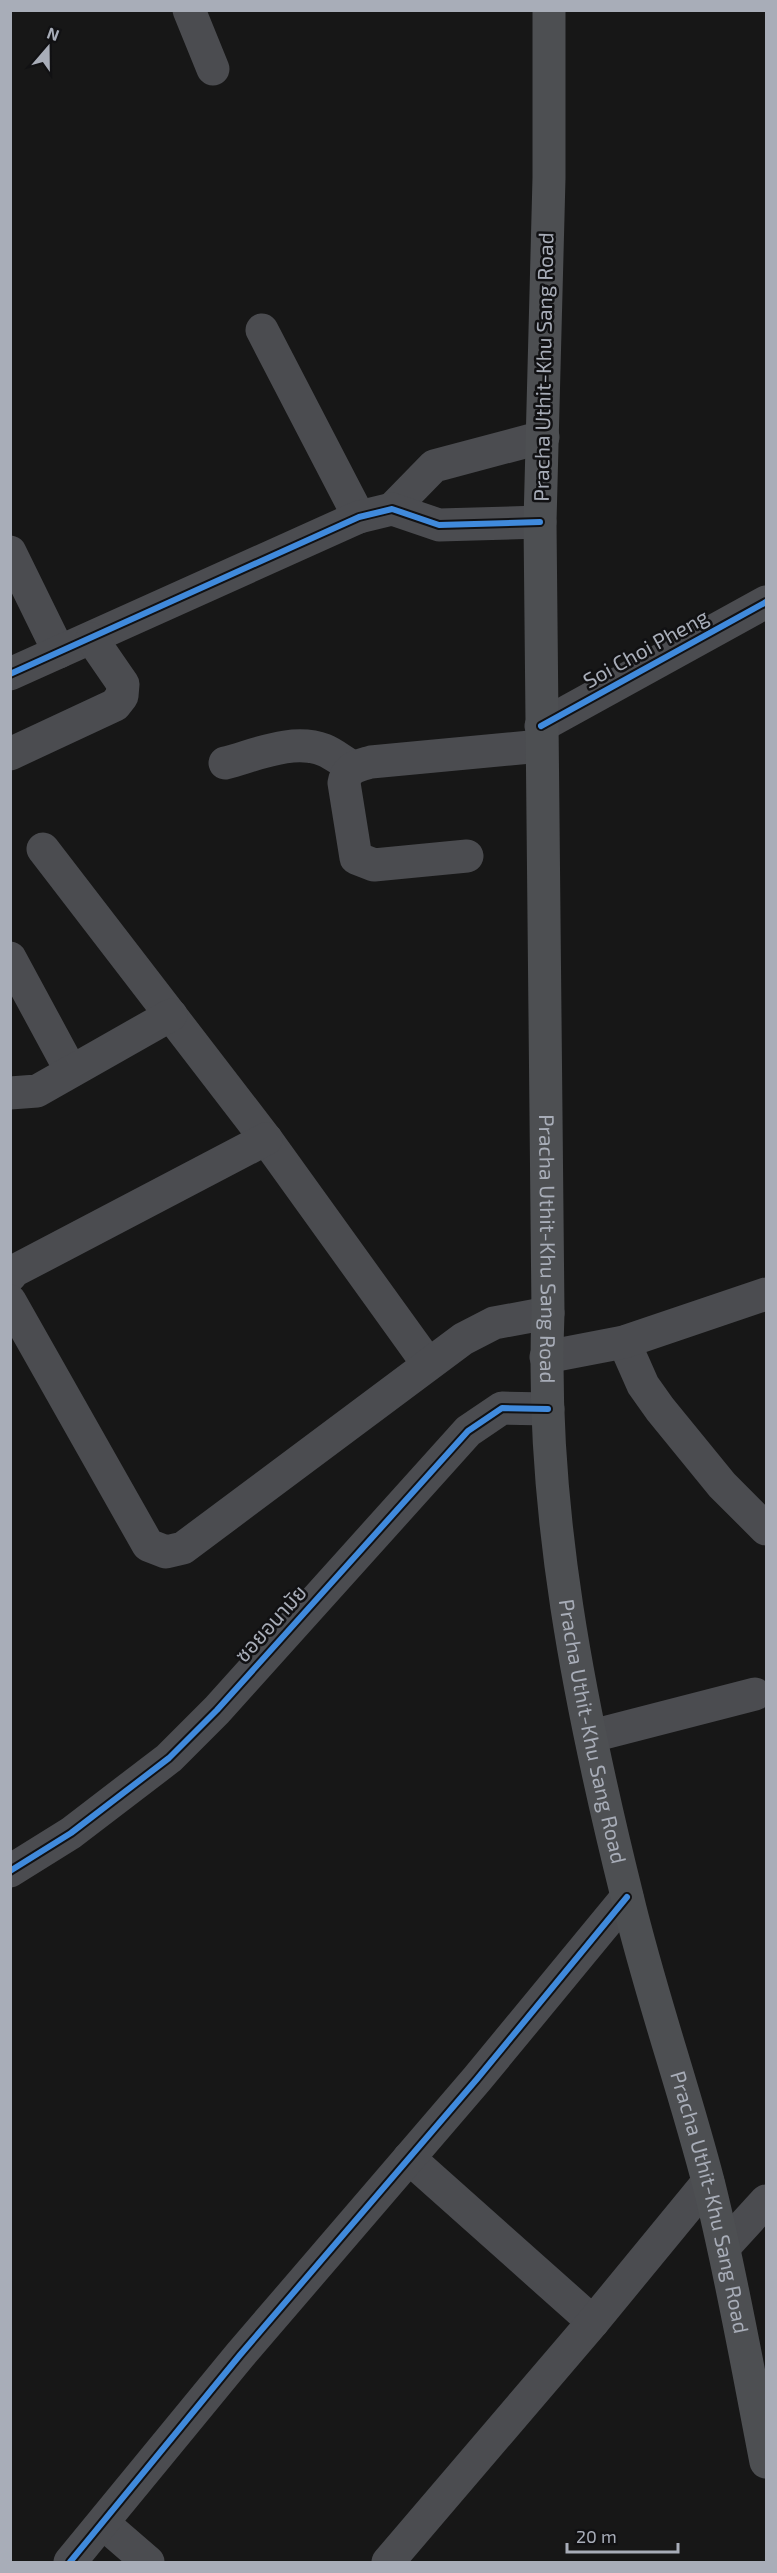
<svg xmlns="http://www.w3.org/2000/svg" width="777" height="2573" font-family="'Exo 2','Noto Sans Thai',sans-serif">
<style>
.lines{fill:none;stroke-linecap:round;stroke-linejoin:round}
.minor{stroke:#4b4c50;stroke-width:33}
.major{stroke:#4d4f52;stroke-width:33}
.cycleway-casing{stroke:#111113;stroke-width:10}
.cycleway{stroke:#408adc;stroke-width:6}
.labels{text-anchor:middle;stroke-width:5;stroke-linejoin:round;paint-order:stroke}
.street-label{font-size:21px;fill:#a8adb8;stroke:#111113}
</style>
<rect width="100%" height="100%" fill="#171717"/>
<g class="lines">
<!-- minor -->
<g class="minor">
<path d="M189,10L213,69"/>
<path d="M262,330L359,517"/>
<path d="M392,509L434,466L543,437"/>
<path d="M10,552L59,652"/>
<path d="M10,674L359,517L392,509L439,525L540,522"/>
<path d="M541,726L766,602"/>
<path d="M10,754L115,705L122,696L123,684L92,639"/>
<path d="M225,763C256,755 293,738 324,750C334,754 343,762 353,767"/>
<path d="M43,849L266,1139L428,1364"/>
<path d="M467,856L374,865L356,858L344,783C347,767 357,766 371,762L541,746"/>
<path d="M10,958L71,1071"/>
<path d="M10,1093L37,1091L171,1015"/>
<path d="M10,1276L14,1271L266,1139"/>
<path d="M10,1301L148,1545L166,1552L183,1548L463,1339L494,1323L548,1313"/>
<path d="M624,1342L643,1385L660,1409L722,1485L766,1529"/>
<path d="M546,1357L624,1342L766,1294"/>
<path d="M592,1736L755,1694"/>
<path d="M10,1871L71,1833L169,1758L217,1710L468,1431L502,1408L548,1409"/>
<path d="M409,2158L593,2322"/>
<path d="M724,2247L766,2201"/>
<path d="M104,2524L148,2562"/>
<path d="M70,2562L240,2355L477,2079L627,1897"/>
<path d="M388,2562L593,2322L708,2182"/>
</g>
<!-- major -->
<path class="major" id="s1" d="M549,10V178L540,522L548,1313C540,1509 580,1707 627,1896C650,1993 684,2088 709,2185C732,2277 748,2370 766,2462"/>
<!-- cycleway casing -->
<g class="cycleway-casing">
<g id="cycleway">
<path d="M10,674L359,517L392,509L439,525L540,522"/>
<path d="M541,726L766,602"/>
<path d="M10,1871L71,1833L169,1758L217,1710L468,1431L502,1408L548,1409"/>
<path d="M70,2562L240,2355L477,2079L627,1897"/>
</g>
</g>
<!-- cycleway -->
<use href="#cycleway" class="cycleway"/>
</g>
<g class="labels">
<!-- street labels -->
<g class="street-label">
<text transform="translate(544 367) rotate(-89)" y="7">Pracha Uthit-Khu Sang Road</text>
<text transform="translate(646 649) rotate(-29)" y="7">Soi Choi Pheng</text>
<text dy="7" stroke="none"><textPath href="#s1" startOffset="1239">Pracha Uthit-Khu Sang Road</textPath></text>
<text transform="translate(271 1624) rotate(-48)" y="7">ซอยอนามัย</text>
<text dy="7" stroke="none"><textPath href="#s1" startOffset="1725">Pracha Uthit-Khu Sang Road</textPath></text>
<text dy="7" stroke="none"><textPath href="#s1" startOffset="2211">Pracha Uthit-Khu Sang Road</textPath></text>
</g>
</g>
<!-- border -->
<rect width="777" height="2573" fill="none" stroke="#a8adb8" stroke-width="24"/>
<!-- north arrow -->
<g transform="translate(48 48) rotate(20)" stroke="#111113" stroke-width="4.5" paint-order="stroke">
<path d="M0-4.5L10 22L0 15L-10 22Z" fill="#a8adb8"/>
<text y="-9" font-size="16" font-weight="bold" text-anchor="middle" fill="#a8adb8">N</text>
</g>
<!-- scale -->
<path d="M567 2543v9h111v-9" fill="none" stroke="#a8adb8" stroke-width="3"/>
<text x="576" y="2543" font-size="18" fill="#a8adb8" stroke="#111113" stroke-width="4.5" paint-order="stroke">20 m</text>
</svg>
